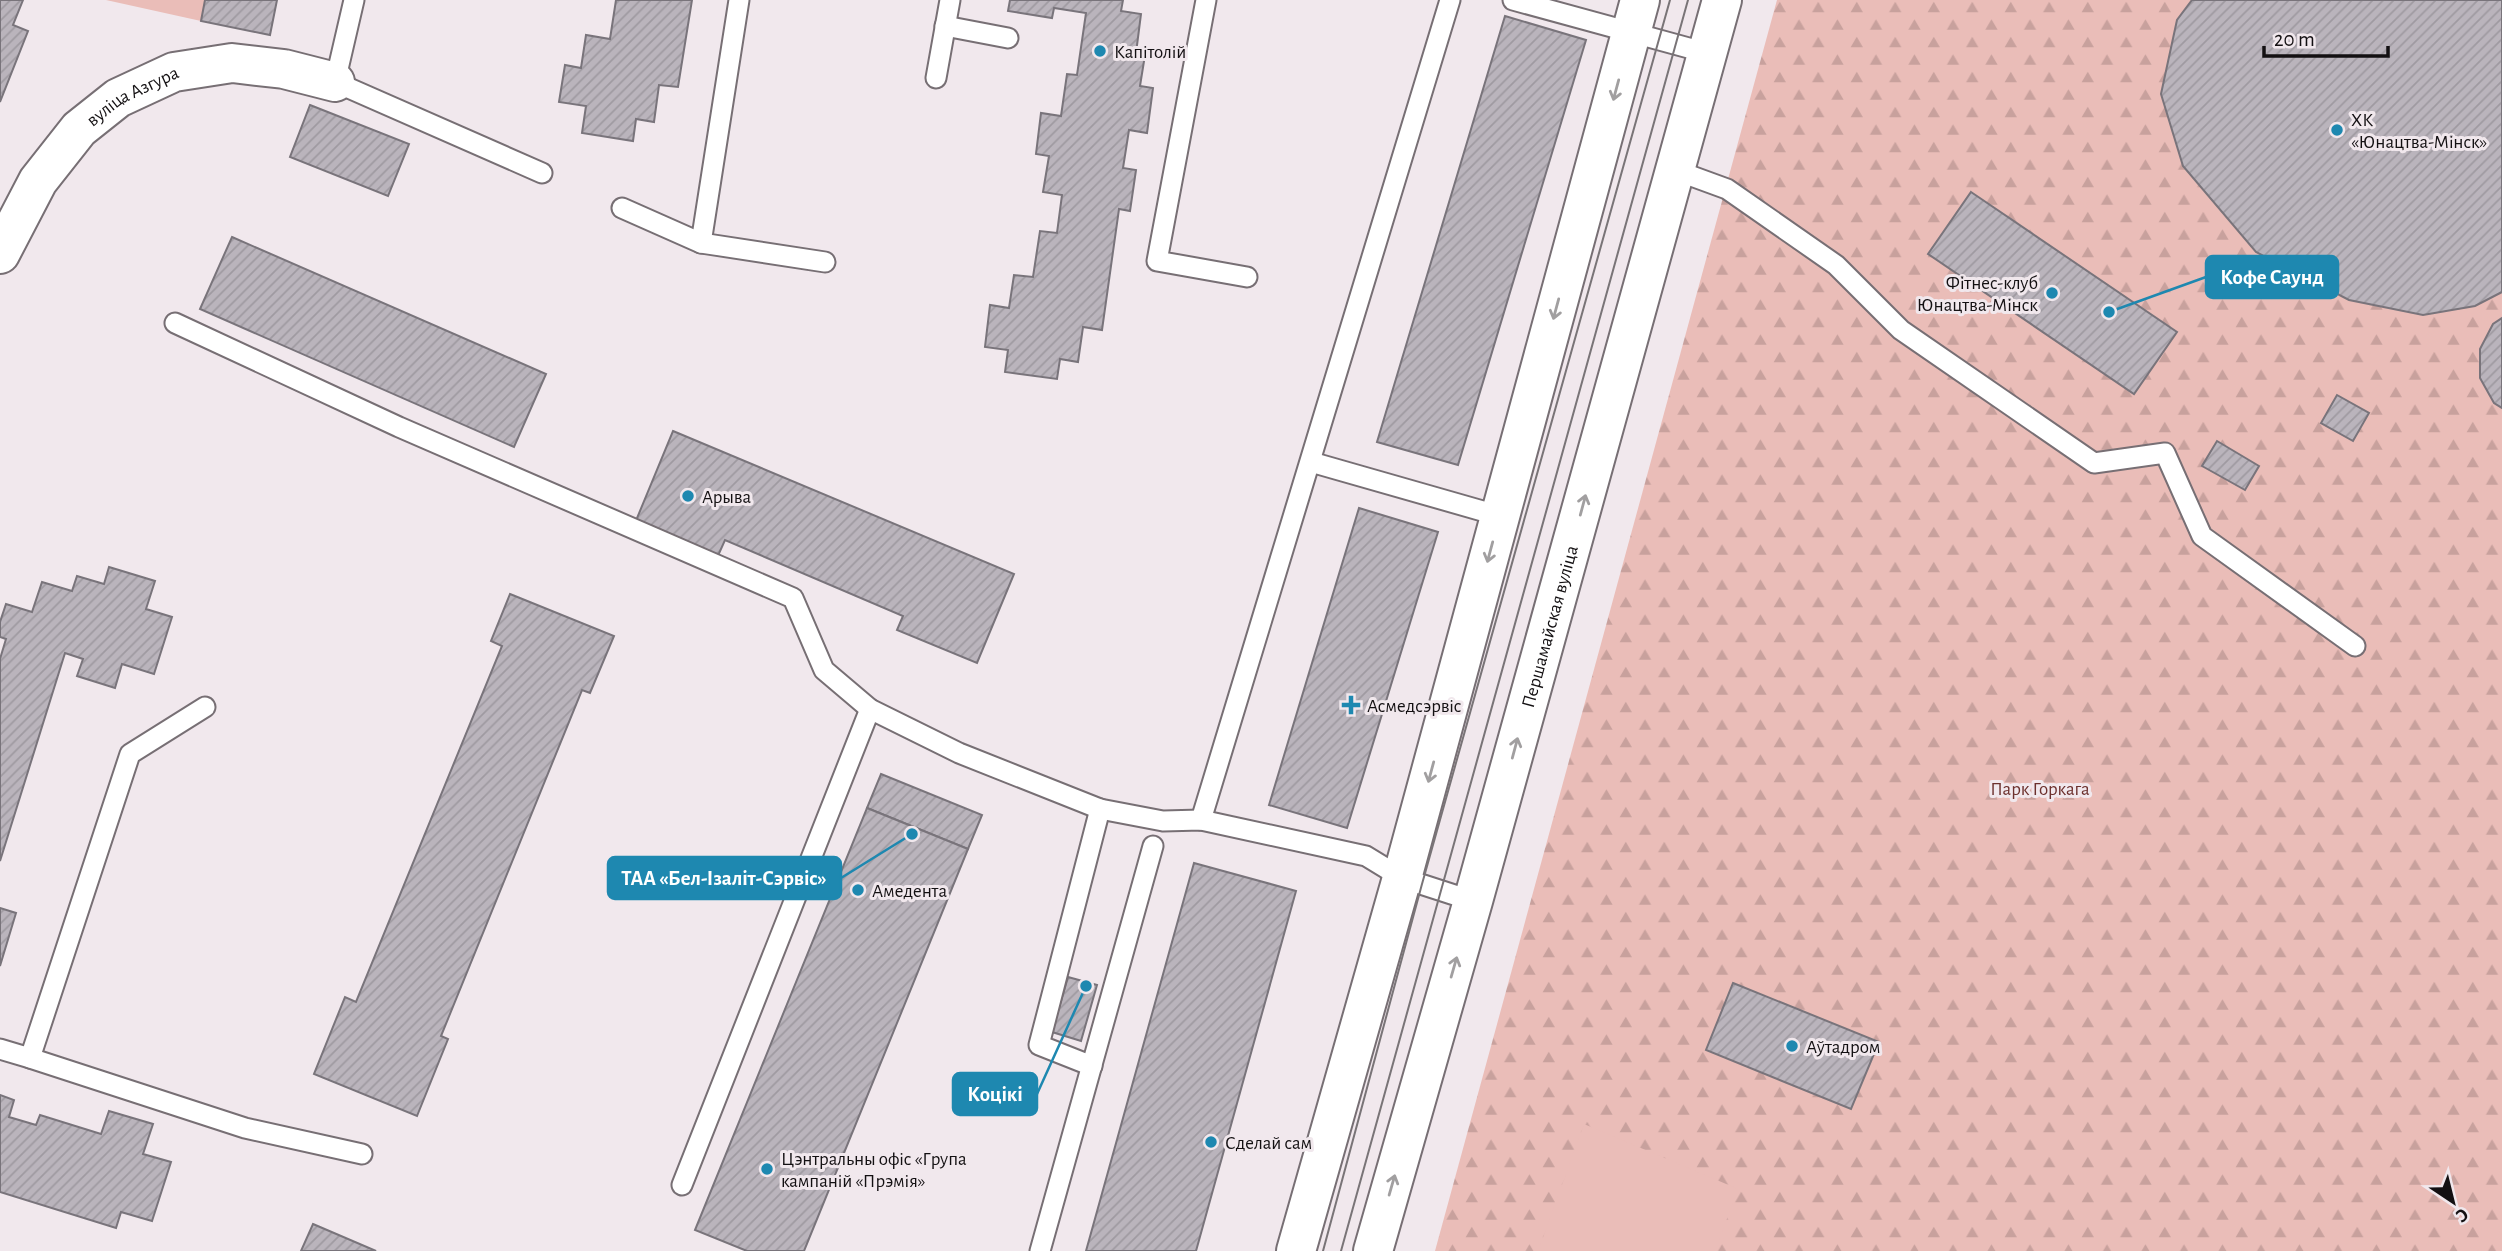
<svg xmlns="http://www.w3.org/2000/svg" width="2502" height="1251" font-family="'Alegreya Sans',sans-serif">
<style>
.forest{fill:url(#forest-firs)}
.park{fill:#eabdb8}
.building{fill:url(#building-hatch);stroke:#79747b;stroke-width:2}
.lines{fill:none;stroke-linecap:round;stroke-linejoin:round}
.service-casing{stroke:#776f74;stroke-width:23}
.minor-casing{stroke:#776f74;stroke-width:42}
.primary-casing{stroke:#776f74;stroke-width:42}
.service{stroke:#fff;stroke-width:19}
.minor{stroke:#fff;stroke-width:38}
.primary{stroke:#fff;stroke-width:38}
.tram{stroke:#797477;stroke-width:2}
.oneway{stroke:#a19fa0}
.poi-dot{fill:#1e88b0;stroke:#f1e8ed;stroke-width:2.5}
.labels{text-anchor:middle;stroke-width:6;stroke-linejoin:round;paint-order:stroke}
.poi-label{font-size:19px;fill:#131012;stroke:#f1e8ed;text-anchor:start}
.street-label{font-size:19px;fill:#131012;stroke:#f1e8ed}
.park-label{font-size:19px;fill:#6c302d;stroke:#f1e8ed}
.leader{fill:none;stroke:#1e88b0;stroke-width:2.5}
.callout-dot{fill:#1e88b0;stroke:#f1e8ed;stroke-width:2.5}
.callout{fill:#1e88b0;stroke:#1e88b0;stroke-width:2.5}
.callout-label{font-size:21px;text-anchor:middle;font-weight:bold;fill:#fff}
</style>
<defs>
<pattern id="forest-firs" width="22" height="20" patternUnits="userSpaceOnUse" patternTransform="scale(1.75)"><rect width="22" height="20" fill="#eabdb8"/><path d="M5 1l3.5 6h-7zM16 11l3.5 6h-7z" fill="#c8a19d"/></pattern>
<pattern id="building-hatch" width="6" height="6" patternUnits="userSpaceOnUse" patternTransform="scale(1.75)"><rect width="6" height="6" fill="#bab4bc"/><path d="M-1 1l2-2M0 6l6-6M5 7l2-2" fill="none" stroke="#9f9aa1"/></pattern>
</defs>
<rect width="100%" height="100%" fill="#f1e8ed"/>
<!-- forest -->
<path class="forest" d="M1777,0H2502V1251H1435Z"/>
<!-- park -->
<g class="park">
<path d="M106,0H205L201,21Z"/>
<path d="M1584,1124L1738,1189L1715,1251H1538Z"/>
</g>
<!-- building -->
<g class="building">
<path d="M0,0H23L13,25L28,31L0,102Z"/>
<path d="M205,0H277L270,35L201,21Z"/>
<path d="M616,0H692L678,87L659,85L654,122L636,119L633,141L582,133L586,106L559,102L565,65L581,68L586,35L610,39Z"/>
<path d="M1010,0H1123L1121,11L1141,14L1136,53L1145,55L1140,86L1153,88L1147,133L1129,130L1123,168L1136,170L1130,211L1119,209L1102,330L1083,327L1078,362L1060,359L1057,379L1005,372L1008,350L985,347L990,305L1009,308L1014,275L1033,277L1040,231L1057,233L1062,195L1043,192L1049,156L1036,154L1041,113L1061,116L1067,74L1077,75L1086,13L1054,8L1052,18L1008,11Z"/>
<path d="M2192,0H2502V292L2475,306L2423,315L2349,300L2256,252L2183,166L2161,94L2177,20Z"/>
<path d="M1505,16L1586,40L1458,465L1377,442Z"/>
<path d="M310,105L409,144L388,196L290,157Z"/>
<path d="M1971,192L2177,332L2134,394L1928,254Z"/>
<path d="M232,237L546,374L514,447L200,309Z"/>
<path d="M2502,318V408L2494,403L2480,378V349L2493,324Z"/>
<path d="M2337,395L2369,413L2353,441L2321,423Z"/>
<path d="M673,431L1014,574L977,663L897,630L903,616L725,540L717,558L635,523Z"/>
<path d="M2217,441L2259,466L2245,490L2202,466Z"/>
<path d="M1359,508L1438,532L1347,828L1269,805Z"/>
<path d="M109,567L155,581L146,609L172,617L154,674L122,664L115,688L77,676L83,659L65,653L0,861V659L6,639L0,637V622L6,604L32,612L42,582L72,591L77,576L104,584Z"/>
<path d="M510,594L614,636L590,693L582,690L441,1036L448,1039L417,1116L314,1074L345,997L356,1002L502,646L491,641Z"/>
<path d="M881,774L982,815L968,849L867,808Z"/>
<path d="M867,808L968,849L804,1251H747L695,1230Z"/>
<path d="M1194,863L1296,891L1196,1251H1086Z"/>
<path d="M0,908L16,913L0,966Z"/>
<path d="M1068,977L1097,985L1081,1041L1052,1032Z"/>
<path d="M1733,983L1879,1042L1851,1109L1706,1050Z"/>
<path d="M0,1095L14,1100L9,1117L36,1125L40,1115L101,1134L109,1111L153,1124L143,1154L171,1162L152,1221L121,1212L116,1228L0,1192Z"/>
<path d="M313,1224L376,1251H301Z"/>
</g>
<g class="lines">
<!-- service casing -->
<g class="service-casing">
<g id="service">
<path d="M354,0L335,82L542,173"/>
<path d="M739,0L701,243L825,262"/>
<path d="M1206,0L1157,261L1247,277"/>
<path d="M1513,0L1707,53"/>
<path d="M945,26L1008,38"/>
<path d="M936,78L950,0"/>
<path d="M1675,170L1727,189L1836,265L1901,330L2094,463L2165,453L2202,536L2355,646"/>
<path d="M622,208L701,243"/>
<path d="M175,323L399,427L793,598L824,670L870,709L959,753L1100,809L1163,821L1201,820L1366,856L1402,878L1473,901"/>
<path d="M1311,462L1500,516"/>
<path d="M1201,820L1450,0"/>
<path d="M0,1049L30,1058L130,754L205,707"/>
<path d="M30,1058L245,1128L362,1154"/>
<path d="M1092,1066L1039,1045L1100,809"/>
<path d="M682,1185L870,709"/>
<path d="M1040,1251L1153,846"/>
</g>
</g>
<!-- minor casing -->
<g class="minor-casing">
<g id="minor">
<path id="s1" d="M0,254L38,181L79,129L118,98L174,72L232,63L284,69L335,82"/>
</g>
</g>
<!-- primary casing -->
<g class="primary-casing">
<g id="primary">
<path d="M1296,1251L1402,878L1640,0"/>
<path id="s2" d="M1373,1251L1473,901L1722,0"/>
</g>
</g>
<!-- service -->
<use href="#service" class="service"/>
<!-- minor -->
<use href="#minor" class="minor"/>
<!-- primary -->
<use href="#primary" class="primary"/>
<!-- tram -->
<g class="tram">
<path d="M1323,1251L1422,884L1670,0"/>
<path d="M1341,1251L1688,0"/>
</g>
</g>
<!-- one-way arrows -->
<defs><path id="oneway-shaft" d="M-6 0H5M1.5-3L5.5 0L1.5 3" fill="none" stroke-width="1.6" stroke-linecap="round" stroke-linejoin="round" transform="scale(1.75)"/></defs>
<g class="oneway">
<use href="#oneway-shaft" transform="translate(1616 90) rotate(105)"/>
<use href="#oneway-shaft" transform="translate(1556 309) rotate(105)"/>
<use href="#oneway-shaft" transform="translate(1583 505) rotate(-75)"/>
<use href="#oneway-shaft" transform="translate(1490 552) rotate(105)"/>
<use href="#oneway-shaft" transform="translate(1515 748) rotate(-75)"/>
<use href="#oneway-shaft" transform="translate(1431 772) rotate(105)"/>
<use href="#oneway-shaft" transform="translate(1454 967) rotate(-74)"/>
<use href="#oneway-shaft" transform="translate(1392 1185) rotate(-74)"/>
</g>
<!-- markers -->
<g class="poi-dot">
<circle cx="1100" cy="51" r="7"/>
<circle cx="2337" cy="130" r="7"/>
<circle cx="2052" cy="293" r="7"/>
<circle cx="688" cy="496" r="7"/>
<path d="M1347.5 694.5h7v7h7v7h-7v7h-7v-7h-7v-7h7z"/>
<circle cx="858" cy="890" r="7"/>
<circle cx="1792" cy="1046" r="7"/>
<circle cx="1211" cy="1142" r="7"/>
<circle cx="767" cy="1169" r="7"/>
</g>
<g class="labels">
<!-- poi labels -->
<g class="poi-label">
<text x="1114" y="58">Капітолій</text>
<text x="2351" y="126">ХК<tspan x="2351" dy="22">«Юнацтва-Мінск»</tspan></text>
<text x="2038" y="289" text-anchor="end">Фітнес-клуб<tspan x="2038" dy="22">Юнацтва-Мінск</tspan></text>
<text x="702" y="503">Арыва</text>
<text x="1367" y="712">Асмедсэрвіс</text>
<text x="872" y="897">Амедента</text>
<text x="1806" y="1053">Аўтадром</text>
<text x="1225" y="1149">Сделай сам</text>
<text x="781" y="1165">Цэнтральны офіс «Група<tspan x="781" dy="22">кампаній «Прэмія»</tspan></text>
</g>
<!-- street labels -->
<g class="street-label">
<text dy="7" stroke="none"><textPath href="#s1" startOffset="212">вуліца Азгура</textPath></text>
<text dy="7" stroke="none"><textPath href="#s2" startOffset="649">Першамайская вуліца</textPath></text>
</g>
<!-- park labels -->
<g class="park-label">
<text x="2040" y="795">Парк Горкага</text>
</g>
</g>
<!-- callouts -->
<path class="leader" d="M2109 312L2206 277M912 834L841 878M1086 986L1037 1094"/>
<g class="callout-dot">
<circle cx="2109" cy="312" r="7"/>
<circle cx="912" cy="834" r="7"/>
<circle cx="1086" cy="986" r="7"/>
</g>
<g class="callout">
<rect x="2206" y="256" width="132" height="42" rx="7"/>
<rect x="608" y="857" width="233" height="42" rx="7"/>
<rect x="953" y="1073" width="84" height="42" rx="7"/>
</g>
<g class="callout-label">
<text x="2272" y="284">Кофе Саунд</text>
<text x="724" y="885">ТАА «Бел-Ізаліт-Сэрвіс»</text>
<text x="995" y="1101">Коцікі</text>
</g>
<!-- north arrow -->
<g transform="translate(2453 1202) rotate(145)" stroke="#f1e8ed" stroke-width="5" paint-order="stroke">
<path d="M0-5L12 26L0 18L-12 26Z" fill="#131012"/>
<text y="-10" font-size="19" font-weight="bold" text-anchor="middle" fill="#131012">С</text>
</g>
<!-- scale -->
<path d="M2264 46v10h124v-10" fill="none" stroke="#131012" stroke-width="3.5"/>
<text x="2274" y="46" font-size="21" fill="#131012" stroke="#f1e8ed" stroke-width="5" paint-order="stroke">20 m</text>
</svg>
